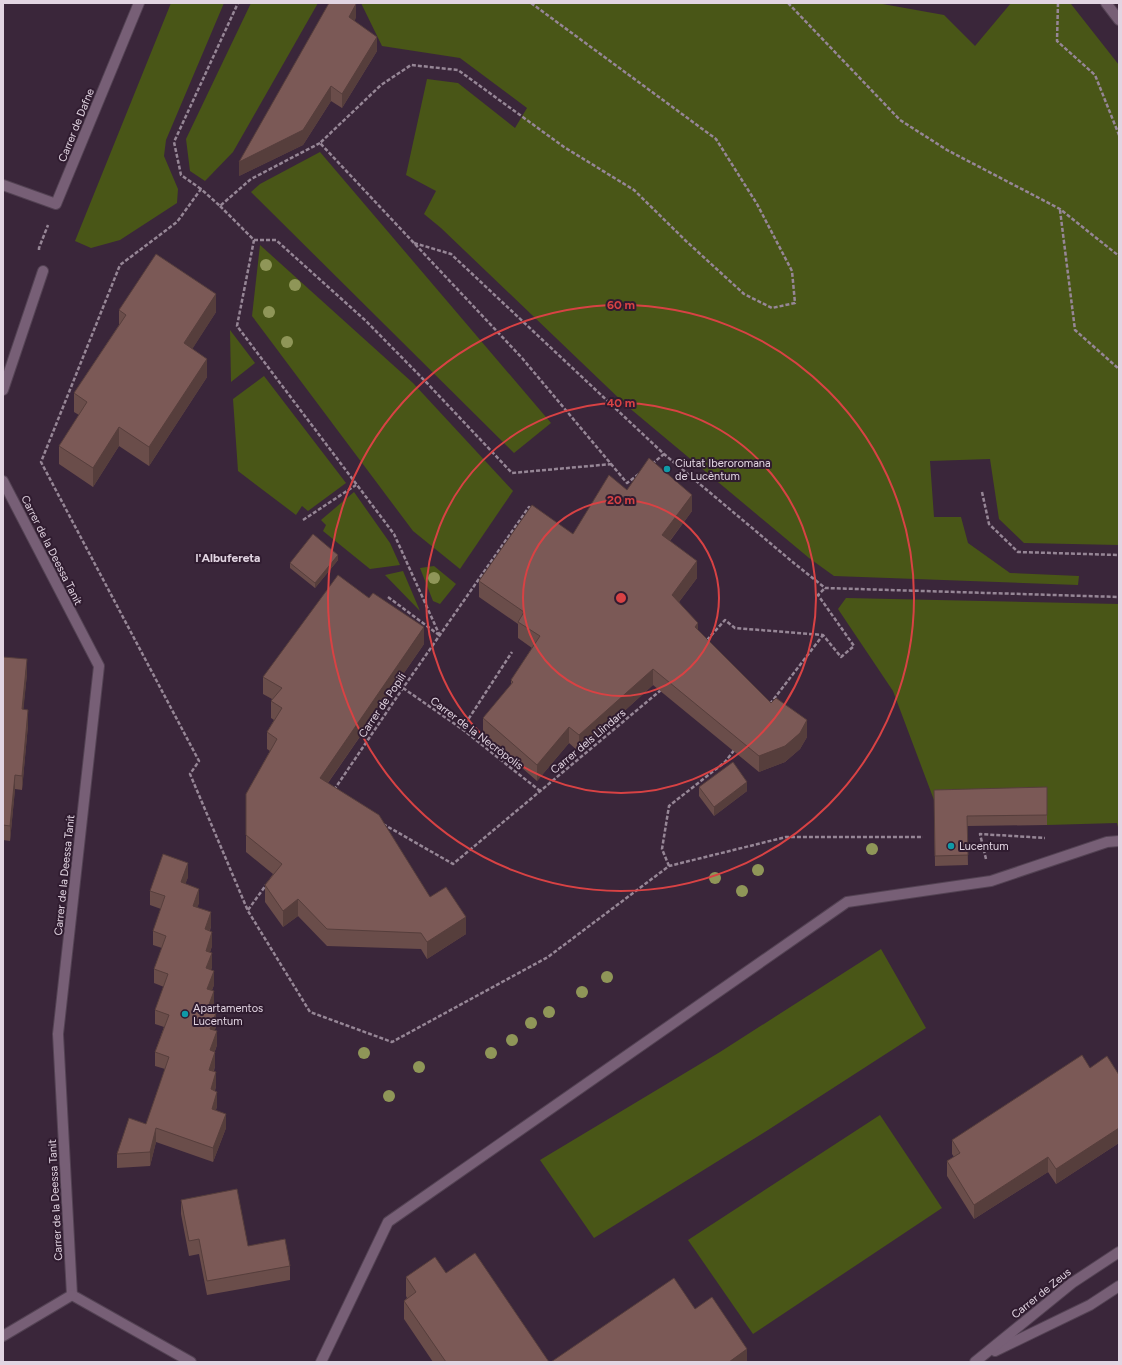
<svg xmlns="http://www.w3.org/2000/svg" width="1122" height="1365" font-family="Figtree,sans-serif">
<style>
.green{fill:#495617}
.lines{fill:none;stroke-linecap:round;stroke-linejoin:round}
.service-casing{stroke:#534253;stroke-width:12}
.minor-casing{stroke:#534253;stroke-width:12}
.path{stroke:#968696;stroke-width:2.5;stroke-dasharray:4 2;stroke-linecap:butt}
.service{stroke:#775f76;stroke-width:10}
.minor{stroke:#775f76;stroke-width:10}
.tree{fill:#8f9658}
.wall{fill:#6a4d4a}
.shaded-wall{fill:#563e3c}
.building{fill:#7b5956;stroke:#563e3c}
.ring{fill:none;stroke:#d84244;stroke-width:2}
.culture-dot{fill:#0f9aa8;stroke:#301c30;stroke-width:1.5}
.labels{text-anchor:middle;stroke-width:4;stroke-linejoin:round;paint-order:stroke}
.street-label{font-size:11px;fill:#e2d5e2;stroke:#301c30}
.poi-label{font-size:11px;fill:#e2d5e2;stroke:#301c30;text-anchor:start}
.neighbourhood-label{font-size:12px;font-weight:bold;fill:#e2d5e2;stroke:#301c30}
.centre{fill:#d84244;stroke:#301c30;stroke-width:2}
.ring-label{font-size:12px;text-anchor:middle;font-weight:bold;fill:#d84244;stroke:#301c30;stroke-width:4;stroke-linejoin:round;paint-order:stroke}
</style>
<rect width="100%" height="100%" fill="#3a263a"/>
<!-- green -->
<g class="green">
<path d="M171,3H224L166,140L164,156L178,189L177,203L120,240L91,248L75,241Z"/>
<path d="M251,3H318L233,152L205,181L190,171L186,139Z"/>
<path d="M361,3H877L944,15L975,46L1011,3L1071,4L1119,65V545L1024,543L999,519L990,459L930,461L934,517H961L968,543L1010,573L1079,576L1078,585L834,576L809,558L627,406L441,228L424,214L436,191L406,175L427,79L458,83L515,128L527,108L460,58L382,46Z"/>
<path d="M320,152L551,423L514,453L251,192L260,184Z"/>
<path d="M260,245L413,383L513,491L460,569L413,531L252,316Z"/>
<path d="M230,330L255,363L231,382Z"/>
<path d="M264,376L346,483L308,511L302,506L296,515L238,471L233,399Z"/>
<path d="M354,492L390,543L400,565L370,569L323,531L326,525L321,520Z"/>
<path d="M434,566L456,584L440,604L433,601L420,568Z"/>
<path d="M403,571L420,611L385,575Z"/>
<path d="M846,598L1119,604V831L1117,823L1047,825L1046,797L934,800L893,691L838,609Z"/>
<path d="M881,949L926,1028L768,1130L594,1238L540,1160L720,1052Z"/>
<path d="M880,1115L942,1208L753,1334L688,1240Z"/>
</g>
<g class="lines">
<!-- service casing -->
<g class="service-casing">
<g id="service">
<path d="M3,185L56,204L139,3"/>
<path d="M3,390L43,271"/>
<path d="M3,481L99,666L58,1034L72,1295"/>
<path d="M72,1295L191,1362"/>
<path d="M3,1336L72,1295"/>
<path d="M321,1362L388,1222L847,902L991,881L1107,842L1119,841"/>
</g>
</g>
<!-- minor casing -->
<g class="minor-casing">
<g id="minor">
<path d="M1106,3L1119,20"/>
<path d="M995,1351L1090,1305L1119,1286"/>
<path d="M975,1362L1072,1283L1119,1252"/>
</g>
</g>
<!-- path -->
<g class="path">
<path d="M531,3L716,139L757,204L792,271L795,303L772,308L744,294L686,241L634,190L564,147L458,70L411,65L381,85L320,143L522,358L627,483L639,474"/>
<path d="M788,3L900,120L947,150L1060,209L1119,256"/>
<path d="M1058,3L1057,41L1095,75L1119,135"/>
<path d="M320,143L251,179L220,206L201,189L177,222L120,265L41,462L199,761L190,774L248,911L310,1012L392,1042L548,957L669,866L786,837H923"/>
<path d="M201,189L181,175L174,142L238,3"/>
<path d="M220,206L254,240L237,326L394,534L440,636"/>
<path d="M1060,210L1075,330L1119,369"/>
<path d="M254,240H276L366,321L426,382L512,473L612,464"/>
<path d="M414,243L451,254L664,454L795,564L825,588L1119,597"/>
<path d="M39,250V248L48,225"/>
<path d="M652,464L664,454"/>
<path d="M982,492L989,524L1018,552L1119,555"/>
<path d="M303,520L356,485"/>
<path d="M388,597L439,635"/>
<path d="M707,640L725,620L735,628L823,635L841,657L854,646L818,595L825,588"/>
<path d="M403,688L462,729L540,791"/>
<path d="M770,704L823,635"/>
<path d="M462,729L512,652"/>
<path d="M334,790L403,688L529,507L532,509"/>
<path d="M383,824L453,864L661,690"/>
<path d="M986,859L980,834L1045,838"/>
<path d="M669,866L662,849L669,806L725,762L735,749"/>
<path d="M248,910L266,885"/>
</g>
<!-- service -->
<use href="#service" class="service"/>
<!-- minor -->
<use href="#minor" class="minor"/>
</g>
<!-- trees -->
<g class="tree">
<circle cx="266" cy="265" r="6"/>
<circle cx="295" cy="285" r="6"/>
<circle cx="269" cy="312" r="6"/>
<circle cx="287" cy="342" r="6"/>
<circle cx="434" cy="578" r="6"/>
<circle cx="872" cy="849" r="6"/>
<circle cx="758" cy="870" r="6"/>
<circle cx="715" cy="878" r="6"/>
<circle cx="742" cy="891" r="6"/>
<circle cx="607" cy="977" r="6"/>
<circle cx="582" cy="992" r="6"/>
<circle cx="549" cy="1012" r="6"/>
<circle cx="531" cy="1023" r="6"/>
<circle cx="512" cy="1040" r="6"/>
<circle cx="364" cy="1053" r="6"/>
<circle cx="491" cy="1053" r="6"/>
<circle cx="419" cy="1067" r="6"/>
<circle cx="389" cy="1096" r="6"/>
</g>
<!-- wall -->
<g class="wall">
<path d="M356,18L354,21L377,51L342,108L331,101L303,145L239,176Z"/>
<path d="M119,310L216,312L192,349L207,377L149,466L119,446L93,487L59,464V446L79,415L74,412V393L119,325Z"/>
<path d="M627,490L692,511L670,541L697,578L679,602L698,630L771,703L807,737L800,749L785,762L759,772L653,685L579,752L569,743L537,781L483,734V718L511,685V680L532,648L518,638V624L479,597V581L573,534Z"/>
<path d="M338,560L315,588L290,568V563Z"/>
<path d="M424,644L328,783L430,897L466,934L427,959L421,949L327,946L298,916L283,927L265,902V885L273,874L246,852V794L270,751L267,749V732L274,720L271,718V701L272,699L263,694V677Z"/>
<path d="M3,657L27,674L23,710L28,725L22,790L15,789L10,841L3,840Z"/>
<path d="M699,787L747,791L714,816L699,796Z"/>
<path d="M1047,787V825L967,826L968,865L935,866L934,800Z"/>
<path d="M188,877L185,884L199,903L197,907L211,926L210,931L212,946L210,952L212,967L211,970L214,985L212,990L214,1005L212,1011L216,1027L214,1031L217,1045L215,1051V1066L214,1071L216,1086L215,1091L217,1106L216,1110L226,1128L213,1162L156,1142L150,1166L117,1168V1154L146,1124L165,1069L155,1066V1052L164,1027L155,1024V1010L164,987L154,983V969L162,948L153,945V931L161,909L150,905V891Z"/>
<path d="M1090,1068L1119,1075V1143L1056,1184L1048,1172L974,1219L947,1176V1161L954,1157L952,1154V1140Z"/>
<path d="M181,1200L248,1246L290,1266V1280L207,1295L199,1254L189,1256L181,1214Z"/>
<path d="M446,1273L549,1362H433L404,1319V1301L407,1298L406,1296V1277Z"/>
</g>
<!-- shaded-wall -->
<g class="shaded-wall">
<path d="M356,4V18L349,32V17Z"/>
<path d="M377,37V51L342,108V94Z"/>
<path d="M331,86V101L303,145L239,176V162Z"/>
<path d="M216,294V312L184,362V343Z"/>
<path d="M207,359V377L149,466V447Z"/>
<path d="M119,427V446L93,487V468Z"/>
<path d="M692,495V511L662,551V535Z"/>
<path d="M338,555V560L315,588V583Z"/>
<path d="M697,561V578L672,611V595Z"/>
<path d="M698,623V639L695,627Z"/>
<path d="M424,627V644L320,794V778Z"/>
<path d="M27,659V674L22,724V709Z"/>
<path d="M653,669V685L579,752V735Z"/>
<path d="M28,710V725L22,790V776Z"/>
<path d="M807,720V737L800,749L785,762L759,772V756Z"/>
<path d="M569,727V743L537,781V765Z"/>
<path d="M15,775V789L10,841V826Z"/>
<path d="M747,782V791L714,816V807Z"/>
<path d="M188,863V877L181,896V882Z"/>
<path d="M199,889V903L193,920V906Z"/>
<path d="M298,899V916L283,927V911Z"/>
<path d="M211,912V926L205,943V929Z"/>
<path d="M466,917V934L427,959V942Z"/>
<path d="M212,932V946L206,965V951Z"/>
<path d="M212,953V967L206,982V968Z"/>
<path d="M214,971V985L207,1003V989Z"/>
<path d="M214,991V1005L207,1024V1010Z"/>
<path d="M216,1013V1027L210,1043V1029Z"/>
<path d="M217,1031V1045L210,1064V1050Z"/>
<path d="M215,1052V1066L209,1084V1070Z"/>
<path d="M216,1072V1086L211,1103V1089Z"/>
<path d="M217,1092V1106L212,1123V1109Z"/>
<path d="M226,1114V1128L213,1162V1148Z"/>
<path d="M156,1128V1142L150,1166V1152Z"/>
<path d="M1119,1128V1143L1056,1184V1169Z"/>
<path d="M1048,1157V1172L974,1219V1205Z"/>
<path d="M747,1349V1362H729Z"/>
</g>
<!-- building -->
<g class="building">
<path d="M329,3H355L356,4L349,17L377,37L342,94L331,86L303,130L239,162Z"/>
<path d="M156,254L216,294L184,343L207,359L149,447L119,427L93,468L59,446L87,402L74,393L126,315L119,310Z"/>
<path d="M649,458L692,495L662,535L697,561L672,595L698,623L695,627L771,703L776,698L807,720L800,733L785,746L759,756L653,669L579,735L569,727L537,765L483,718L513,682L511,680L540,636L518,622L524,612L479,581L532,505L573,534L609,475L627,490Z"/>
<path d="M313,534L338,555L315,583L290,563Z"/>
<path d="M338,575L369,598L373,593L424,627L320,778L379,815L430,897L446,887L466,917L427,942L421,933L327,929L298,899L283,911L265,885L282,864L246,835V794L277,739L267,732L282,708L271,701L282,688L263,677Z"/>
<path d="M3,657L27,659L22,709L28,710L22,776L15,775L10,826L3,825Z"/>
<path d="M733,762L747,782L714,807L699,787Z"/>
<path d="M1047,787V815L967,816L968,855L935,856L934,790Z"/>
<path d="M163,854L188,863L181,882L199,889L193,906L211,912L205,929L212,932L206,951L212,953L206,968L214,971L207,989L214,991L207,1010L216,1013L210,1029L217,1031L210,1050L215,1052L209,1070L216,1072L211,1089L217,1092L212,1109L226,1114L213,1148L156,1128L150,1152L117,1154L129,1118L146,1124L169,1057L155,1052L169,1015L155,1010L168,974L154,969L166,936L153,931L165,896L150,891Z"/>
<path d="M1082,1055L1090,1068L1107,1056L1119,1075V1128L1056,1169L1048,1157L974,1205L947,1161L960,1153L952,1140Z"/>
<path d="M237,1189L248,1246L285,1239L290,1266L207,1281L199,1239L189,1241L181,1200Z"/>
<path d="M475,1253L549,1362H446L404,1301L416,1292L406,1277L435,1257L446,1273Z"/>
<path d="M674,1278L695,1309L712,1297L747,1349L729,1362H551Z"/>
</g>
<!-- distance rings -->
<g class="ring">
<circle cx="621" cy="598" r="98"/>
<circle cx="621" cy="598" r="195"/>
<circle cx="621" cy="598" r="293"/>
</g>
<!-- markers -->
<g class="culture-dot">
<circle cx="667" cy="469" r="4"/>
<circle cx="951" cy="846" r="4"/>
<circle cx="185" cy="1014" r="4"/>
</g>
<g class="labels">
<!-- street labels -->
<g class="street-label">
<text transform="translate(76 125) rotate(-68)" y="4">Carrer de Dafne</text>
<text transform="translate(52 550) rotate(63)" y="4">Carrer de la Deessa Tanit</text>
<text transform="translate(382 705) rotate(-56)" y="4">Carrer de Popili</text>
<text transform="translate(477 733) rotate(37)" y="4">Carrer de la Necròpolis</text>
<text transform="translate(588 741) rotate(-40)" y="4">Carrer dels Llindars</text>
<text transform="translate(64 875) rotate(-84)" y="4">Carrer de la Deessa Tanit</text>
<text transform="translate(55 1200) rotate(-93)" y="4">Carrer de la Deessa Tanit</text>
<text transform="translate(1041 1293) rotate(-39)" y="4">Carrer de Zeus</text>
</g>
<!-- poi labels -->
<g class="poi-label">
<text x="675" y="467">Ciutat Iberoromana<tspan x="675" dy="13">de Lucèntum</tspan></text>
<text x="959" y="850">Lucentum</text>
<text x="193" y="1012">Apartamentos<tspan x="193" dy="13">Lucentum</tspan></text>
</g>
<!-- neighbourhood labels -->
<g class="neighbourhood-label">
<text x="228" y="562">l'Albufereta</text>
</g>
</g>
<circle cx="621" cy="598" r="6" class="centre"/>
<g class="ring-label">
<text x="621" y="309">60 m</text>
<text x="621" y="407">40 m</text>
<text x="621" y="504">20 m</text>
</g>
<!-- border -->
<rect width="1122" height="1365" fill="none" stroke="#e2d5e2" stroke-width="8"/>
</svg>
